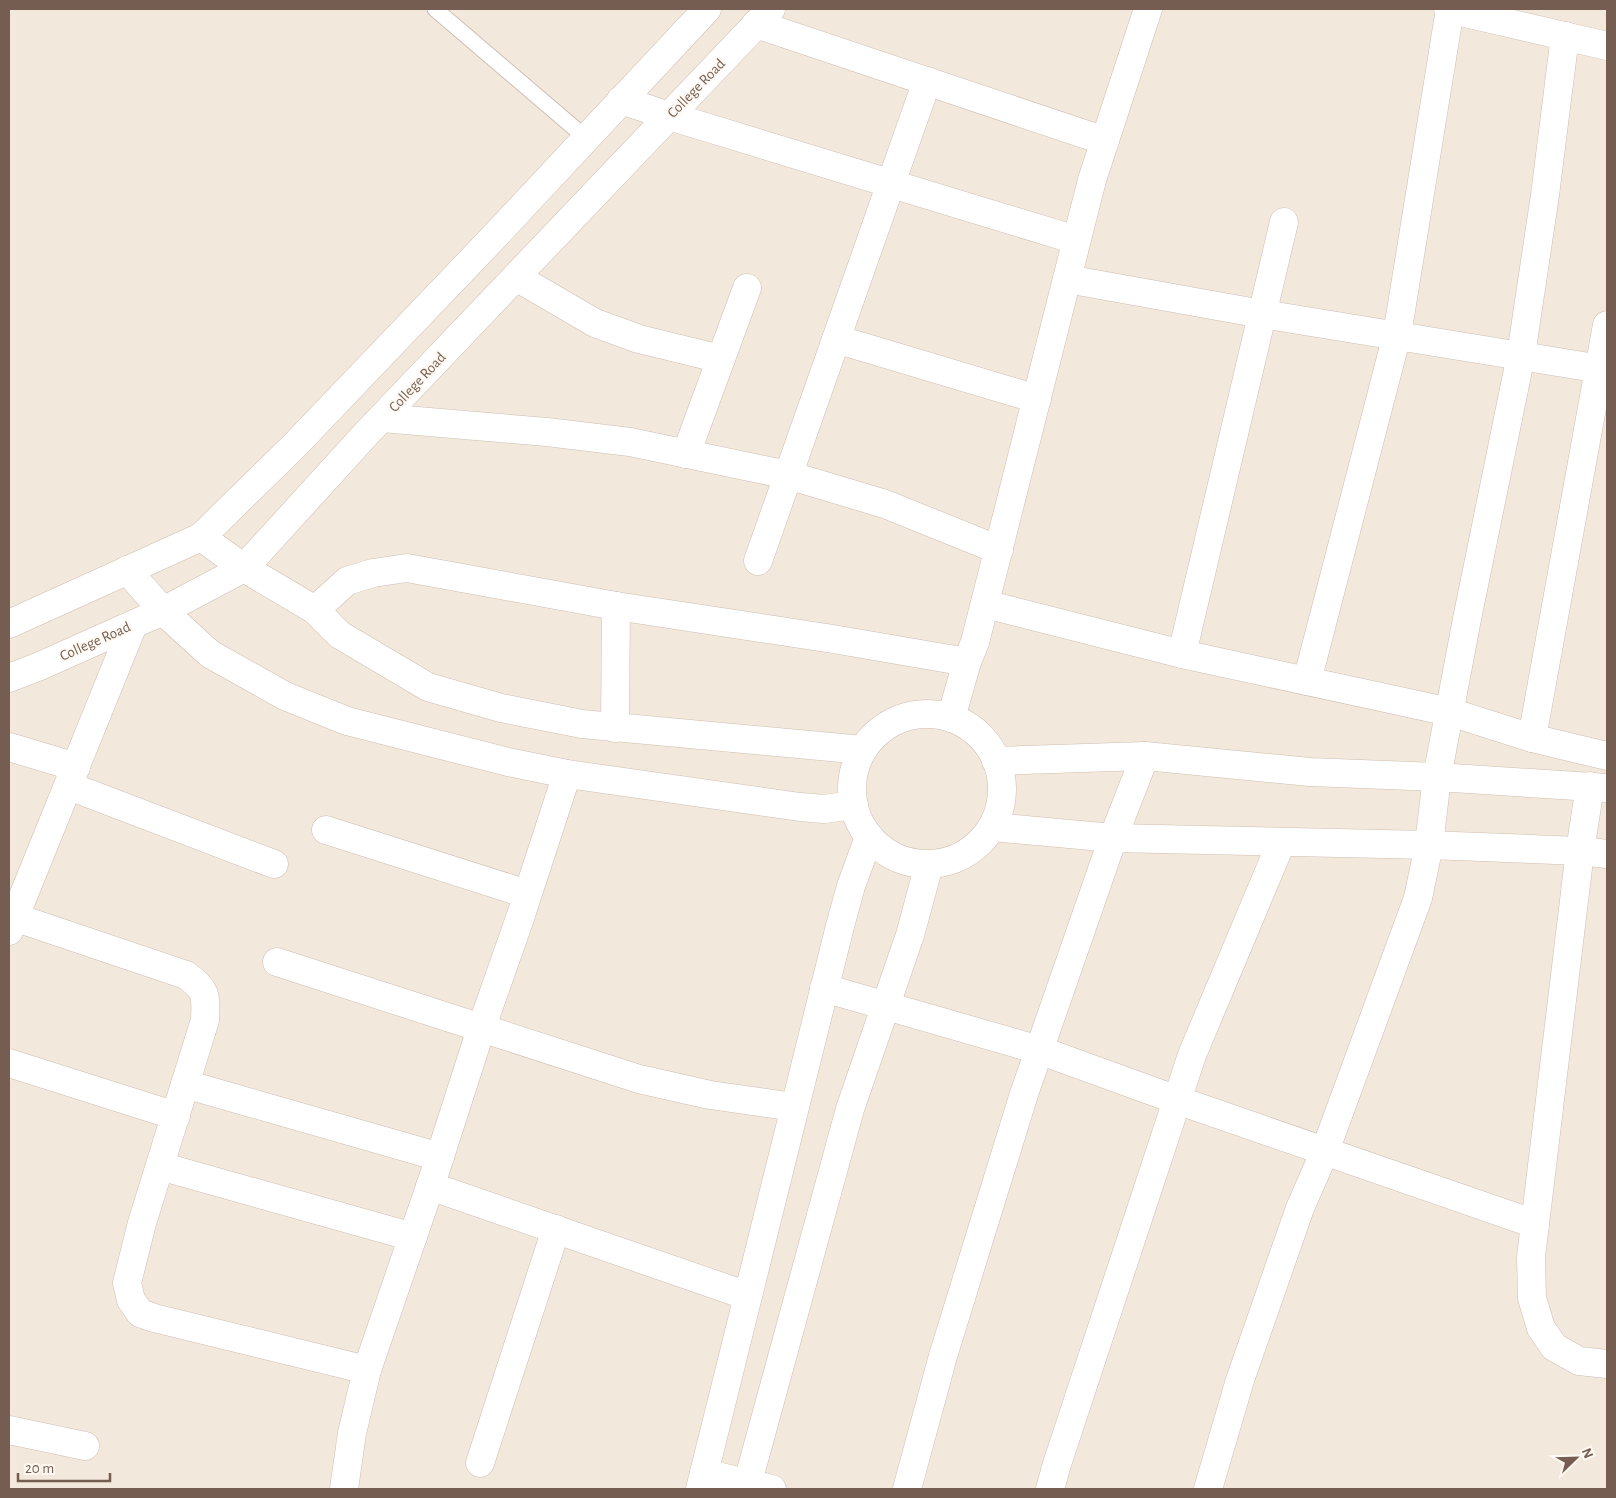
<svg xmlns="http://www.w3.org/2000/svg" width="1616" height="1498" font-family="'Alegreya Sans',sans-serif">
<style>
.residential{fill:#f2e8db}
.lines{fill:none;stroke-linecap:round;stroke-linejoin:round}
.lane-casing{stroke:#cdbeb3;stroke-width:17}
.street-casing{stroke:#cdbeb3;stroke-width:29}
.secondary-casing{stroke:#cfbeb0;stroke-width:29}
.lane{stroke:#fff;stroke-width:15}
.street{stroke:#fff;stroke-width:28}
.secondary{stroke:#fff;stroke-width:28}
.labels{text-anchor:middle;stroke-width:4;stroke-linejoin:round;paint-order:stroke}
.street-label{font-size:15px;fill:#755e51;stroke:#fef9f3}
</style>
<rect width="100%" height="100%" fill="#fbf5ec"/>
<!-- residential -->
<rect class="residential" x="9" y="9" width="1598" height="1480"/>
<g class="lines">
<!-- lane casing -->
<g class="lane-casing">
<path id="lane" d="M435,9L586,138"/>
</g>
<!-- street casing -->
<g class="street-casing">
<g id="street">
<path d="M1448,9L1607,46"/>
<path d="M756,24L1105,141"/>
<path d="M621,100L669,116L1076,240"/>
<path d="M516,277L595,323L639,339L721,359"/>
<path d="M1067,279L1262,314L1607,370"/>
<path d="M836,339L1037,399"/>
<path d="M382,418L547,432L630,442L788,475L885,504L999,550"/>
<path d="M686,454L747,288"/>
<path d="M758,561L927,81"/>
<path d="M985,604L1182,654L1450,712L1532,738L1607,756"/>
<path d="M315,610L347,581L373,573L407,568L616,606L833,639L967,662"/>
<path d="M1182,654L1284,222"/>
<path d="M1307,681L1397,335L1450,9"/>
<path d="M615,728L616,606"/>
<path d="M1532,738L1607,325"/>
<path d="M9,747L76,767"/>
<path d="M69,786L274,864"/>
<path d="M1590,786L1580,851L1531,1257L1532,1298L1541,1328L1554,1347L1579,1361L1607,1364"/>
<path d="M326,830L527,894"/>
<path d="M14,917L186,975C207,990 206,995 205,1020L142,1223L127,1283L131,1300L140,1313L154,1318L367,1370"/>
<path d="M9,931L133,625"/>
<path d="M277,962L639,1079L710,1095L794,1107"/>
<path d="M824,988L1039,1050L1177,1100L1535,1224"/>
<path d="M9,1063L176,1116"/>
<path d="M185,1084L440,1157"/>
<path d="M160,1166L413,1237"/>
<path d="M430,1186L748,1296"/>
<path d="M9,1430L85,1446"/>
<path d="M480,1463L556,1229"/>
<path d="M704,1473L772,1489"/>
<path d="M344,1489L352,1433L367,1370L434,1175L481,1029L520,918L567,774"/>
<path d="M907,1489L943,1356L1024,1094L1113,838L1145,756"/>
<path d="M1050,1489L1057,1464L1192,1055L1281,843"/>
<path d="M1208,1489L1240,1380L1300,1208L1325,1151L1418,898L1429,845L1437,777L1467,619L1521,355L1545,195L1565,36"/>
</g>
</g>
<!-- secondary casing -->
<g class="secondary-casing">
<g id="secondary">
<path d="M201,537L244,568L315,610L340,635L428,687L501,708L582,724L863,750"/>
<path d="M127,570L163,611L210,654L285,696L347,721L508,762L567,774L800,807L824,809L854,805"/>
<path d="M9,624L201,537L295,445L492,239L707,9"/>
<path d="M9,678L40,666L163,611L244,568L367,433L771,9"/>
<circle cx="927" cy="789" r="75"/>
<path d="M951,718L967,662L975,642L1092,180L1148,9"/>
<path d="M996,761L1145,756L1310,772L1437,777L1607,788"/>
<path d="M992,827L1113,838L1429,845L1580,851L1607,854"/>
<path d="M700,1489L840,926L851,886L869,837"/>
<path d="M746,1489L850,1109L910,935L929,865"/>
</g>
</g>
<!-- lane -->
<use href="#lane" class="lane"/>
<!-- street -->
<use href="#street" class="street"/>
<!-- secondary -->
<use href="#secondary" class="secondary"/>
</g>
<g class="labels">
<!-- street labels -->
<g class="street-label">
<text transform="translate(696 88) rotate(-46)" y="5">College Road</text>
<text transform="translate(417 382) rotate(-47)" y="5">College Road</text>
<text transform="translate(95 641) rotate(-24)" y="5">College Road</text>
</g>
</g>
<!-- border -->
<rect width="1616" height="1498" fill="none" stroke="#755e51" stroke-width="20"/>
<!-- north arrow -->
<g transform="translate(1576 1458) rotate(67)" stroke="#fef9f3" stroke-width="4" paint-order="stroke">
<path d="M0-4L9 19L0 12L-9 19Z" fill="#755e51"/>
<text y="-8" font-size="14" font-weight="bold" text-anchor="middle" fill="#755e51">N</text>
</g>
<!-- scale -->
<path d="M18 1473v8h92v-8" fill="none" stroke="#755e51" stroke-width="2.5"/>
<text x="25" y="1473" font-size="15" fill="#755e51" stroke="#fef9f3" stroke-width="4" paint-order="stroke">20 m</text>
</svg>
